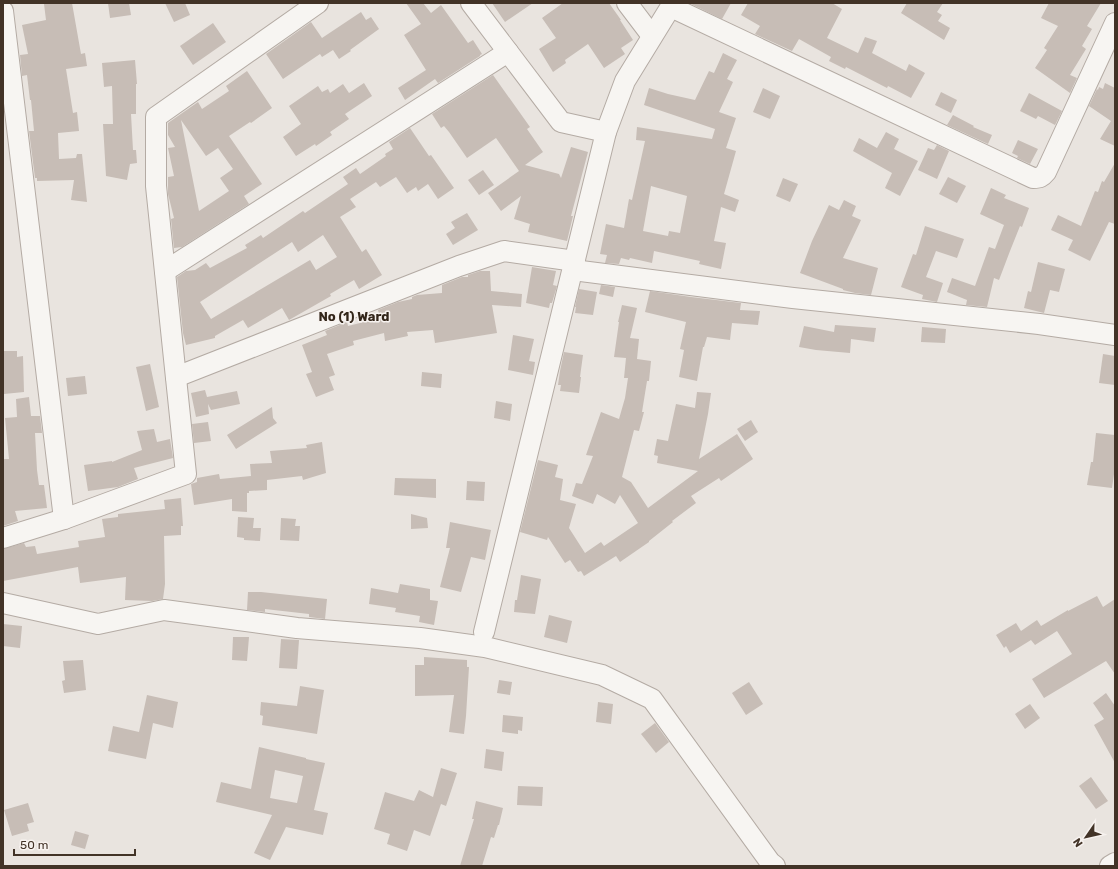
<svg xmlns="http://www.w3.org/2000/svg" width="1118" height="869" font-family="Rubik,sans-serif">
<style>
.building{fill:#c7bdb6;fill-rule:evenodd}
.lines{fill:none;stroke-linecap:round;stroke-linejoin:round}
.minor-casing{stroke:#b4aba4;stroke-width:22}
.minor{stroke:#f7f5f2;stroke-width:20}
.labels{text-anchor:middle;stroke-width:3;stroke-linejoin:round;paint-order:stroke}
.quarter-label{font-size:13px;font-weight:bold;fill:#322519;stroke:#f7f2ef}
</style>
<rect width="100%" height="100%" fill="#e9e4df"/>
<!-- building -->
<g class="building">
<path d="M50,3H72L81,54L85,53L87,66L66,69L73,113L77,112L79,131L58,133L59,159L76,158L77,154H82L87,202L71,200L74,180L37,181V178H35L29,131H34L31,100H30L27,75L22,76L20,55L28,54L22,25L46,20L44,4Z"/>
<path d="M108,3H129L131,15L110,18Z"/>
<path d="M165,3H185L190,15L174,22Z"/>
<path d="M406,3H423L431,13L441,5L468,43L473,40L482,54L480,55V56L438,83L435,79L405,100L398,88L426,70L404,35L421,24Z"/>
<path d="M492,3H533L505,22Z"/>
<path d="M563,3H609L621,20H620L633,40L621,48L625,54L604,68L588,44L565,60L566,63L553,72L539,49L556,38L542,18Z"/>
<path d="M689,3H731L722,19Z"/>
<path d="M748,3H832L842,9L827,38L858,53L865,37L877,41L872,53L906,71L909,64L925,73L911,98L888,86L887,88L846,67L845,69L829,61L831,57L799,39L792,51L755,34L760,26L741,15Z"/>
<path d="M907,3H943L937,12L942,15L938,21L950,28L944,40L901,13Z"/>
<path d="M1049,3H1101L1087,26L1092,29L1082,46L1086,49L1070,75L1077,78L1070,93L1035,68L1047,50L1044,48L1058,26L1041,18Z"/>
<path d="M361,12L366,20L371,17L379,29L350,50L351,51L339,59L333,50L322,57L320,54L283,79L266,54L311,22L322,38Z"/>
<path d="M213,23L226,42L193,65L180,46Z"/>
<path d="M723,53L737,60L727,79L733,82L719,112L736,118L726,148L736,151L724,194L739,200L735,212L721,207L714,241L726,243L721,269L699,264L700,261L654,251L652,263L630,258L629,260L621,258L619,264L605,263L607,255L600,254L606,224L624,228L629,199L632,200L645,141L636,140L637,127L712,139L715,129L644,105L649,88L668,94L695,100L709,71L714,73ZM651,186L687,196L680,233L669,231L668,236L643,231Z"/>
<path d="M135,60L137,84H136V114H131L133,150H136L137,163L130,164L127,180L106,176L103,124H113L112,86L104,87L102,63Z"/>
<path d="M247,71L272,108L251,123L250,122L229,136L262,184L244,196L249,204L182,247L174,248L171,219L174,218L168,194V177L174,176L168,148L175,147L168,135V123L198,102L202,109L229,91L226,86ZM181,120L206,156L218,148L233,169L220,178L229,191L199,211Z"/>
<path d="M493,75L530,127L527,129L543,152L525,165L559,174L561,178L571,147L588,152L571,216H573L567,241L528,232L530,224L514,219L521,196L501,211L488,193L519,171L496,138L467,158L449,132L444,126L441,128L432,114Z"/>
<path d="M364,83L372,96L345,114L349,119L330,132L332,135L316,146L315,144L296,156L283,137L301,124L289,106L318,86L322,92L328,89L330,93L343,84L349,93Z"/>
<path d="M1105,83L1115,88V146L1100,139L1111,121L1089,106L1097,89L1098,90L1099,87L1103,89Z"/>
<path d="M763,88L780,96L770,119L753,112Z"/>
<path d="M941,92L957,100L951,113L935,105Z"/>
<path d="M1029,93L1062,111L1055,125L1038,116L1036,119L1020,111Z"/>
<path d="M953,115L974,126L973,127L992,135L988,144L947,125Z"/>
<path d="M410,128L429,156L431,155L454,188L438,199L428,184L418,191L416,187L407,193L396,177L380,187L376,182L350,199L356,207L340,217L362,252L366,249L382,275L359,289L354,280L330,294L331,296L289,320L282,308L248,328L243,320L215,336V338L186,345L183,333L177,277L186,271L195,270L206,263L210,268L247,248L245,245L261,235L263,238L303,211L305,213L348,184L343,177L356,168L360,174L386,156L385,154L393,149L389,142ZM323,235L337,257L316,270L310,260L211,319L200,302L292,242L298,252Z"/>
<path d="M886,132L899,139L894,149L918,161L900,196L885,188L892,173L853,151L859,138L877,148Z"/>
<path d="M1018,140L1038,149L1030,164L1017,158L1018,156L1012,153Z"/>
<path d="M937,145L949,151L937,179L918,170L928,148L934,150Z"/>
<path d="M1115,163V224L1109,222L1090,261L1068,250L1073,240L1051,230L1058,215L1081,226L1095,191L1098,192L1102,181L1104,182Z"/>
<path d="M483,170L494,185L479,195L468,180Z"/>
<path d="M948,177L966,186L957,203L939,194Z"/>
<path d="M783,178L798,184L790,202L776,196Z"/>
<path d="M991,188L1006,195L1004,198L1029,208L1022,227L1020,226L1010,251L999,280L994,278L987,307L966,305L967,300L947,292L952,278L975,286L989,247L995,249L1004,225L980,214Z"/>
<path d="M844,200L856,206L852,216L861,220L843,258L878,268L871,295L855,293L843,290V289L800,273L812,241L829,205L839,210Z"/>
<path d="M467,213L478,230L453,245L446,234L455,228L451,222Z"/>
<path d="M925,226L964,239L957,258L936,251L926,277L943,283L937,302L922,299L923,295L901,287L913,254L916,255Z"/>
<path d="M1038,262L1065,269L1059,292L1050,290L1044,313L1024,308L1028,291L1031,292Z"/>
<path d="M532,267L556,271L553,285L557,286L552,303H550L549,308L526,303Z"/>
<path d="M480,271H490L491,291L522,294L521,307L492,305L497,333L435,343L433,330L407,332L408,336L385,341L384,333L353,341L354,345L327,354L335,375L329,377L334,390L316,397L306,374L312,372L302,345L327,335L325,331L347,322L348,326L380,318L378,310L398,302L412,299V297L417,295L442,293V285L462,277H468V275Z"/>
<path d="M601,285L615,287L613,297L599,294Z"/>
<path d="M579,289L597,292L593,315L575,313L576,307H575Z"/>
<path d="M650,291L691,297L741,303L740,310L760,311L758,325L732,323L730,340L707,337L704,347H703L697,381L679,377L684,350L680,349L686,322L645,312Z"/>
<path d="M622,305L637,308L630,338L639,339L637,359L651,361L649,381H647L642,412H644L639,431L634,430L622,477L631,482L648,508L698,471L657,463L658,456L654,455L657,439L668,441L676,404L695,408L697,392L711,393L708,414L699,459L737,434L753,459L721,481L719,478L691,496L696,503L672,521L673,522L649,541V542L620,562L616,556L584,576L581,571L578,572L570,560L565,563L548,537L547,540L520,532L538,460L558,465L555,477L563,479L560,500L576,504L569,528L585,553L601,542L604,546L638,523L620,495L615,504L597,494L593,504L572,496L576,483L582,484L593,456L586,455L601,412L619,419L625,398L628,378H624L626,358L614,357L619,322H618Z"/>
<path d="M835,325L876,328L874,342L851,339L850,353L816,350L799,347L804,326L834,332Z"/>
<path d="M922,327L946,329L945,343L921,342Z"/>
<path d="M513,335L534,339L529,361L535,362L533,375L508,370Z"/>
<path d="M3,351H17V357L23,356L24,392L4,394Z"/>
<path d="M564,352L583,355L580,377H581L579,393L560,391L561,385H558L560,371Z"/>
<path d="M1103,354L1115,356V385L1099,383Z"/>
<path d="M150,364L159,407L146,411L136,367Z"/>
<path d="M422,372L442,374L441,388L421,386Z"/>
<path d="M85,376L87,394L68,396L66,378Z"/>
<path d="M205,390L207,397L237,391L240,404L211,410L208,404L209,414L196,417L191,393Z"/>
<path d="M29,397L31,416H40L42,433H35L37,470L39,485H44L47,508L15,511L18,521L3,526V459H9L5,418L17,417L16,399Z"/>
<path d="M496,401L512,404L510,421L494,418Z"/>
<path d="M272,407L273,418L277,423L236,449L227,435Z"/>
<path d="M751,420L758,432L745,441L737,429Z"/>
<path d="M208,422L211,441L194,443L192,424Z"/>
<path d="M154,429L157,442L170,439L173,458L134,468L138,479L118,487L88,491L84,465L112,461V462L142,450L137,431Z"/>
<path d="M1096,433L1115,435V467L1112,488L1087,485L1091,462H1093Z"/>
<path d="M322,442L326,473L303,480L302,476L267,480V490L249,491V493H247V512L232,511V499L194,505L191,484L197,482V478L219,474L220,479L251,476L250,464L272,463L270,451L307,448L306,445Z"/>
<path d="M395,478L436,479V498L394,495Z"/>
<path d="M467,481L485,482L484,501L466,500Z"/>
<path d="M181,498L183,526H181V535L164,536L165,584L163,599L152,601L125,600L126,577L80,583L78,567L3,581V549L24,543L26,547L35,546L37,554L79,547L78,541L105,537L102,519L118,517V514L165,509L164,500Z"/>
<path d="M411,514L427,518L428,528L411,529Z"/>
<path d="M238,517L254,518L253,528H261L260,541L244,540V538L237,537Z"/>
<path d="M281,518L296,519L295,526H300L299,541L280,540Z"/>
<path d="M450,522L491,530L485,560L471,557L461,592L440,587L450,548H446Z"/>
<path d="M521,575L541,579L535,614L514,612L515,600H517Z"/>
<path d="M400,584L430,589V600L438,601L434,625L419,622L420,616L395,612L396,608L369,604L371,588L398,593Z"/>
<path d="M248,592H261L327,599L325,619L309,617V614L265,609V612L247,610Z"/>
<path d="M1097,596L1103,607L1115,599V674L1106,661L1044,698L1032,679L1072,654L1057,631L1035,645L1031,640L1010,653L1006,646L1004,648L996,635L1016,623L1021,631L1037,620L1041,626L1068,610V611Z"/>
<path d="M549,615L572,621L567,643L544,637Z"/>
<path d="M3,624L22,626L20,648L3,646Z"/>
<path d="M233,637H249L247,661L232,660Z"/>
<path d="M281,639L299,640L297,669L279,668Z"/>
<path d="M424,657L467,660V667H469L466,716L464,734L449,732L454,695L415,696V665H424Z"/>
<path d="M83,660L86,690L64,693L62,681L65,680L63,661Z"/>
<path d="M499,680L512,682L510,695L497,693Z"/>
<path d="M749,682L763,704L746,715L732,693Z"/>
<path d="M300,686L324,690L317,734L262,725L263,716L260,715L261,702L297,706Z"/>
<path d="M1106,693L1115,706V763L1094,725L1104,719L1093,703Z"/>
<path d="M147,695L178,702L173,728L153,723L146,759L108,751L113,726L139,732Z"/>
<path d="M598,702L613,704L611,724L596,722Z"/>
<path d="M1030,704L1040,718L1025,729L1015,714Z"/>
<path d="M503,715L523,717L522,731L518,730V734L502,732Z"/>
<path d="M655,723L669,742L656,753L641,734Z"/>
<path d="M259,747L306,758V759L325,763L314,810L328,813L323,835L286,827L270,860L254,853L272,815L216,802L221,782L251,789ZM275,770L303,776L297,803L270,798Z"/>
<path d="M486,749L504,752L502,771L484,768Z"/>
<path d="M441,768L457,773L446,806L441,804L430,836L414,830L407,851L387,844L390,834L374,829L385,792L414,801L419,790L433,797Z"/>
<path d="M1091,777L1108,801L1096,809L1079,786Z"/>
<path d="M518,786L543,787L542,806L517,805Z"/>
<path d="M476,801L503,808L499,825H498L494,838L491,837L482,866H460L474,819H472Z"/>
<path d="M28,803L34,822L27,824L29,831L12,836L4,810Z"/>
<path d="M75,831L89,835L85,849L71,845Z"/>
</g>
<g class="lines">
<!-- minor casing -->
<g class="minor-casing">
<g id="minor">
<path d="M471,3L561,122L606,132"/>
<path d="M627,3L652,36"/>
<path d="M671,7L1033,178C1040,178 1042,177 1046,172L1115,23"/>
<path d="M3,11L64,519"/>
<path d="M573,270L793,298L1039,324L1115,335"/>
<path d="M165,271L508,52"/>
<path d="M176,377L459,266L504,251L575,261"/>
<path d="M3,538L64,519L186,474L156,186V117L318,3"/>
<path d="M3,603L98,624L164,610L297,628L420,638L485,647L602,675L652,699L770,862L775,866"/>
<path d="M484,632L606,132L625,81L673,3"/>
<path d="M1110,866L1115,863"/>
</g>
</g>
<!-- minor -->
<use href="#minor" class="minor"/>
</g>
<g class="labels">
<!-- quarter labels -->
<g class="quarter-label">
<text x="354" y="321">No (1) Ward</text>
</g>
</g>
<!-- border -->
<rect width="1118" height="869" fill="none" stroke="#423327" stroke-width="8"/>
<!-- north arrow -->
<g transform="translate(1086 837) rotate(236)" stroke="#f7f2ef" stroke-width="3" paint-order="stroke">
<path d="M0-3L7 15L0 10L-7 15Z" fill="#423327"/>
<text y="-6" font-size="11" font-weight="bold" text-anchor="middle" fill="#423327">N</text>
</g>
<!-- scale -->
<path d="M14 849v6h121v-6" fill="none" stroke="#423327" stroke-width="2"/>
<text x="20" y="849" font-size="12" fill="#423327" stroke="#f7f2ef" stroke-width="3" paint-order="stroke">50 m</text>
</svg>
